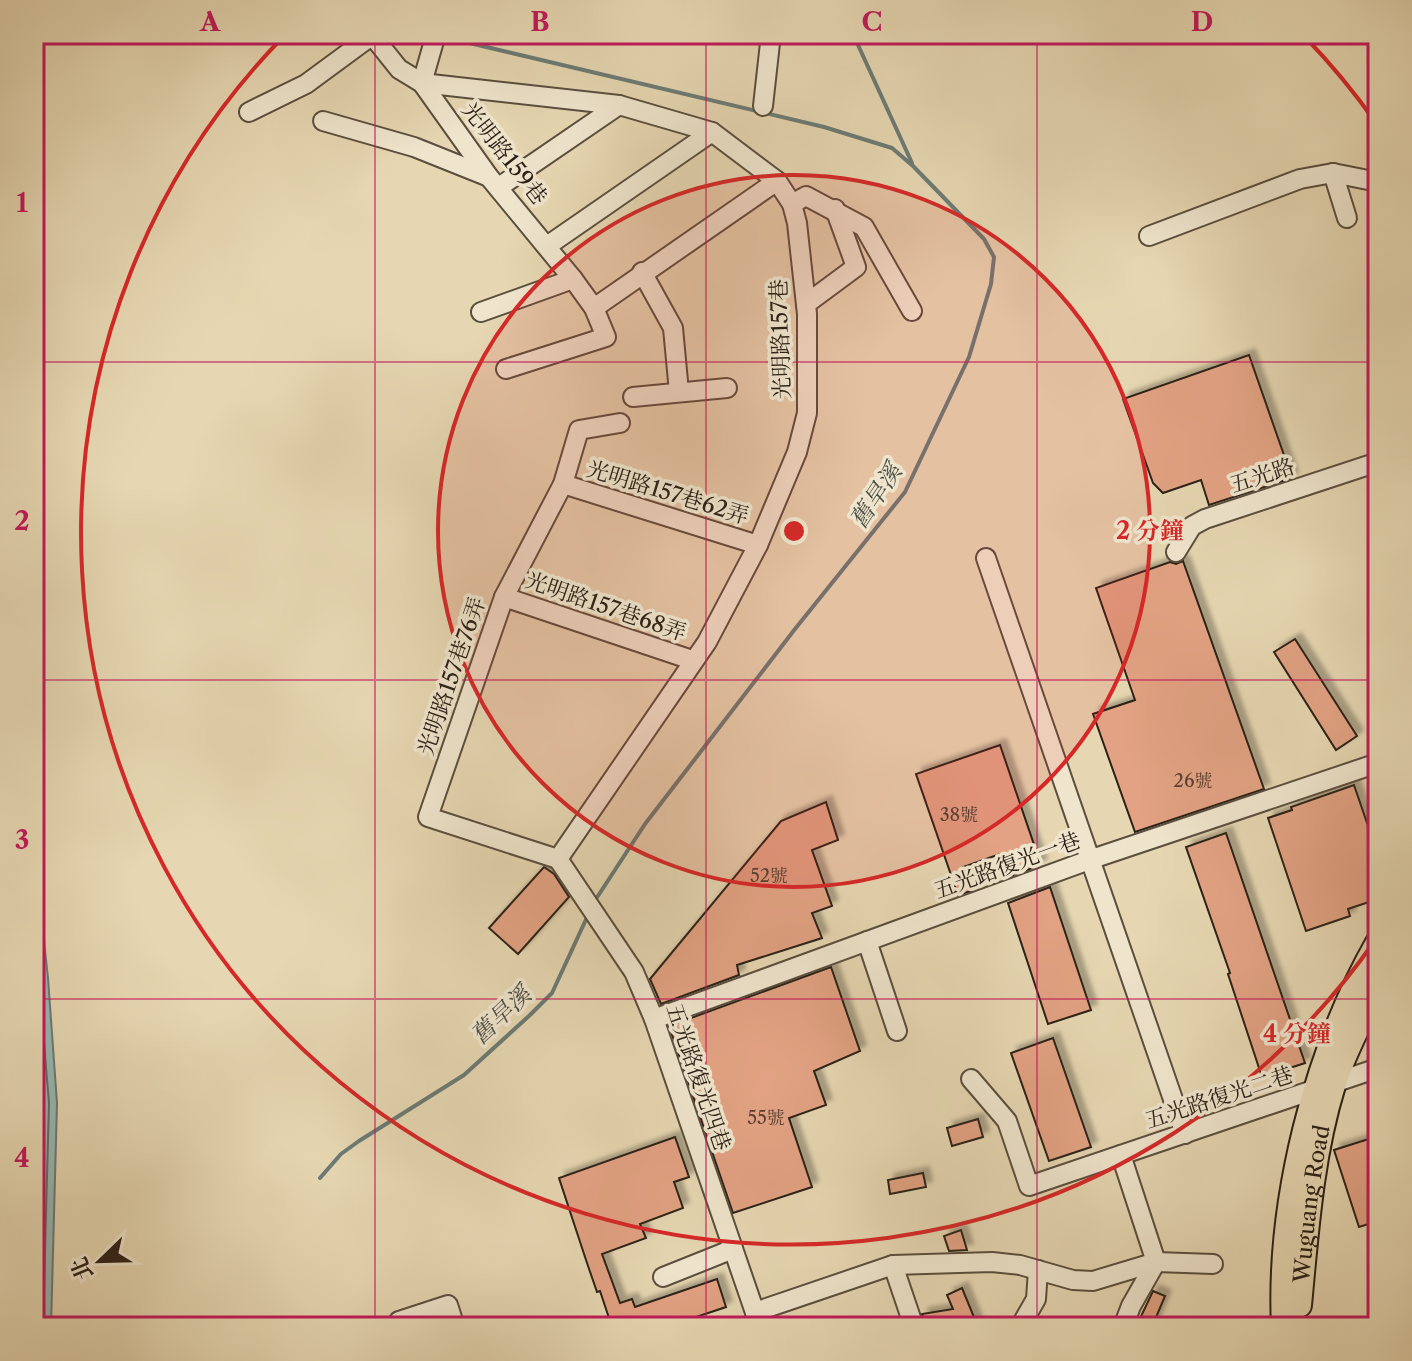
<svg xmlns="http://www.w3.org/2000/svg" width="1412" height="1361" font-family="'Libre Caslon Text','Noto Serif TC',serif">
<style>
.water{fill:#98b8b4;stroke:#6c7b75;stroke-width:2}
.lines{fill:none;stroke-linecap:round;stroke-linejoin:round}
.shore{stroke:#626c66;stroke-width:2}
.stream{stroke:#6c7b75;stroke-width:4}
.building{fill:#e2a283;stroke:#2b2017;stroke-width:2;filter:url(#shadow)}
.minor-casing{stroke:#5a4e3e;stroke-width:22}
.major-casing{stroke:#2b2017;stroke-width:28}
.minor{stroke:#efe5cd;stroke-width:18}
.major{stroke:#e6d7b2;stroke-width:24}
.grid{fill:none;stroke:#c2185b;stroke-width:2;stroke-opacity:0.55}
.ring{fill:none;stroke:#d62828;stroke-width:4}
.labels{text-anchor:middle;stroke-width:7;stroke-linejoin:round;paint-order:stroke}
.number-label{font-size:18px;fill:#594032}
.street-label{font-size:22px;fill:#2b2017;stroke:#efe5cd}
.water-label{font-size:24px;font-style:italic;fill:#4c4e46;stroke:#efe5cd}
.centre{fill:#d62828;stroke:#efe5cd;stroke-width:4}
.ring-label{font-size:24px;text-anchor:middle;font-weight:bold;fill:#d62828;stroke:#efe5cd;stroke-width:7;stroke-linejoin:round;paint-order:stroke}
.neatline{fill:none;stroke:#c2185b;stroke-width:3}
.grid-label{font-size:26px;text-anchor:middle;font-weight:bold;fill:#c2185b}
</style>
<defs>
<filter id="shadow"><feDropShadow dx="6" dy="-6" stdDeviation="2" flood-color="#0004"/></filter>
</defs>
<rect width="100%" height="100%" fill="#e6d7b2"/>
<filter id="stains"><feTurbulence type="fractalNoise" baseFrequency=".0025" numOctaves="4"/><feColorMatrix values="0 0 0 0 .2 0 0 0 0 .09 0 0 0 0 .02 0 0 0 .5 -.17"/></filter>
<radialGradient id="worn" r=".72"><stop offset=".6" stop-color="#630" stop-opacity="0"/><stop offset="1" stop-color="#630" stop-opacity=".3"/></radialGradient>
<!-- water -->
<path class="water" d="M34,848L48,978L57,1103L51,1327H34Z"/>
<g class="lines">
<!-- shore -->
<g class="shore">
<path d="M34,923L49,1103L43,1327"/>
<path d="M34,1038L39,1103L34,1295"/>
</g>
<!-- stream -->
<g class="stream">
<path d="M853,34L912,163"/>
<path d="M440,36L824,127L892,148L913,166L984,239L994,257L991,284L969,357L905,492L795,629L645,824L594,902"/>
<path d="M320,1178L341,1154L359,1141L464,1075L530,1015L552,993L589,913"/>
</g>
</g>
<!-- building -->
<g class="building">
<path d="M1249,355L1292,478L1209,505L1201,480L1163,493L1153,483L1123,399Z"/>
<path d="M1183,561L1264,789L1135,832L1093,714L1135,700L1096,588L1170,562L1176,564Z"/>
<path d="M1295,639L1357,736L1336,750L1274,652Z"/>
<path d="M1000,745L1041,865L1008,877L1000,854L963,867L971,891L958,895L916,774Z"/>
<path d="M1354,785L1378,855V899L1348,909L1350,916L1306,931L1268,818L1292,810L1291,807Z"/>
<path d="M826,802L838,840L812,850L832,906L812,913L822,938L737,965L739,975L661,1004L650,979L781,821Z"/>
<path d="M1226,833L1305,1063L1262,1077L1228,974L1230,973L1186,847Z"/>
<path d="M544,867L554,874L569,897L518,954L489,928Z"/>
<path d="M1050,887L1091,1010L1048,1024L1008,903Z"/>
<path d="M831,967L860,1051L814,1071L826,1105L789,1118L812,1187L733,1213L669,1026Z"/>
<path d="M1053,1038L1091,1147L1049,1161L1011,1053Z"/>
<path d="M978,1119L983,1137L952,1146L947,1128Z"/>
<path d="M1378,1136V1221L1359,1227L1334,1150Z"/>
<path d="M675,1137L689,1177L674,1182L683,1208L640,1224L646,1238L602,1254L620,1303L632,1299L635,1307L717,1279L726,1307L681,1322L683,1327H612L600,1291L597,1292L587,1263L559,1178Z"/>
<path d="M923,1173L926,1187L890,1194L888,1180Z"/>
<path d="M961,1230L967,1250L949,1251L944,1236Z"/>
<path d="M962,1288L978,1327H961L957,1320L926,1325L922,1314L953,1309L947,1295Z"/>
<path d="M1153,1291L1165,1296L1152,1327H1136Z"/>
</g>
<g class="lines">
<!-- minor casing -->
<g class="minor-casing">
<g id="minor">
<path d="M371,34L399,69L422,83L489,177L573,279L594,308L606,337L506,369"/>
<path d="M422,83L619,105L712,132L777,181L792,204L797,223L807,314V413L797,452L758,545L707,642L558,859"/>
<path d="M422,83L436,34"/>
<path d="M763,106L771,34"/>
<path d="M249,112L306,84L374,34"/>
<path d="M323,121L414,147L489,177"/>
<path d="M1333,173L1347,218"/>
<path d="M499,187L619,105"/>
<path d="M792,204L806,196L864,227L912,311"/>
<path d="M1149,236L1300,179L1333,173L1378,182"/>
<path d="M547,246L712,132"/>
<path d="M642,272L673,328L679,392"/>
<path d="M806,304L856,267L835,209"/>
<path d="M594,308L777,181"/>
<path d="M481,312L573,279"/>
<path d="M633,397L727,388"/>
<path d="M563,484L758,545"/>
<path d="M1176,552L1192,526L1205,519L1378,462"/>
<path d="M986,558L1185,1134"/>
<path d="M504,597L692,660"/>
<path d="M558,859L428,817L504,597L563,484L579,430L620,423"/>
<path d="M558,859L634,972L654,1019L760,1327"/>
<path d="M867,941L897,1031"/>
<path d="M654,1019L1092,859L1378,763"/>
<path d="M971,1079L1007,1121L1029,1186L1378,1068"/>
<path d="M1121,1155L1156,1262"/>
<path d="M893,1265L914,1327"/>
<path d="M663,1277L733,1249"/>
<path d="M755,1312L893,1265L992,1262L1020,1265L1073,1280L1093,1281L1156,1262L1213,1264"/>
<path d="M399,1321L448,1305L455,1327"/>
<path d="M1020,1327L1036,1299L1038,1270"/>
<path d="M1123,1327L1131,1306L1156,1262"/>
</g>
</g>
<!-- major casing -->
<g class="major-casing">
<g id="major">
<path id="s1" d="M1299,1305C1306,1232 1311,1156 1333,1085C1344,1051 1363,1017 1378,984"/>
<path d="M1284,1327C1278,1201 1316,1052 1378,943"/>
</g>
</g>
<!-- minor -->
<use href="#minor" class="minor"/>
<!-- major -->
<use href="#major" class="major"/>
</g>
<!-- grid -->
<path class="grid" d="M375,34V1327M706,34V1327M1037,34V1327M34,362H1378M34,680H1378M34,999H1378"/>
<!-- distance rings -->
<circle cx="794" cy="531" r="356" fill="#d62828" fill-opacity=".12"/>
<g class="ring">
<circle cx="794" cy="531" r="356"/>
<path d="M1376 939A711 711 0 1 1 283 37M1305 37A711 711 0 0 1 1376 123"/>
</g>
<g class="labels">
<!-- number labels -->
<g class="number-label">
<text x="1193" y="787">26號</text>
<text x="959" y="821">38號</text>
<text x="769" y="882">52號</text>
<text x="766" y="1124">55號</text>
</g>
<!-- street labels -->
<g class="street-label">
<text transform="translate(505 153) rotate(52)" y="8">光明路159巷</text>
<text transform="translate(780 339) rotate(-92)" y="8">光明路157巷</text>
<text transform="translate(1262 475) rotate(-18)" y="8">五光路</text>
<text transform="translate(668 492) rotate(17)" y="8">光明路157巷62弄</text>
<text transform="translate(606 606) rotate(19)" y="8">光明路157巷68弄</text>
<text transform="translate(451 676) rotate(-71)" y="8">光明路157巷76弄</text>
<text transform="translate(1007 865) rotate(-20)" y="8">五光路復光一巷</text>
<text transform="translate(699 1077) rotate(71)" y="8">五光路復光四巷</text>
<text transform="translate(1219 1097) rotate(-18)" y="8">五光路復光二巷</text>
<text dy="8" stroke="none"><textPath href="#s1" startOffset="102">Wuguang Road</textPath></text>
</g>
<!-- water labels -->
<g class="water-label">
<text transform="translate(876 496) rotate(-56)" y="8">舊旱溪</text>
<text transform="translate(501 1015) rotate(-43)" y="8">舊旱溪</text>
</g>
</g>
<circle cx="794" cy="531" r="12" class="centre"/>
<g class="ring-label">
<text x="1150" y="539">2 分鐘</text>
<text x="1297" y="1042">4 分鐘</text>
</g>
<!-- margin -->
<rect width="1412" height="1361" fill="none" stroke="#e6d7b2" stroke-width="88"/>
<!-- north arrow -->
<g transform="translate(100 1261) rotate(247)" stroke="#efe5cd" stroke-width="6" paint-order="stroke">
<path d="M0-6L14 30L0 20L-14 30Z" fill="#2b2017"/>
<text y="-12" font-size="22" font-weight="bold" text-anchor="middle" fill="#2b2017">北</text>
</g>
<rect x="44" y="44" width="1324" height="1273" class="neatline"/>
<g class="grid-label">
<text x="210" y="31">A</text>
<text x="540" y="31">B</text>
<text x="872" y="31">C</text>
<text x="1202" y="31">D</text>
<text x="22" y="212">1</text>
<text x="22" y="530">2</text>
<text x="22" y="849">3</text>
<text x="22" y="1167">4</text>
</g>
<rect width="100%" height="100%" filter="url(#stains)"/>
<rect width="100%" height="100%" fill="url(#worn)"/>
</svg>
